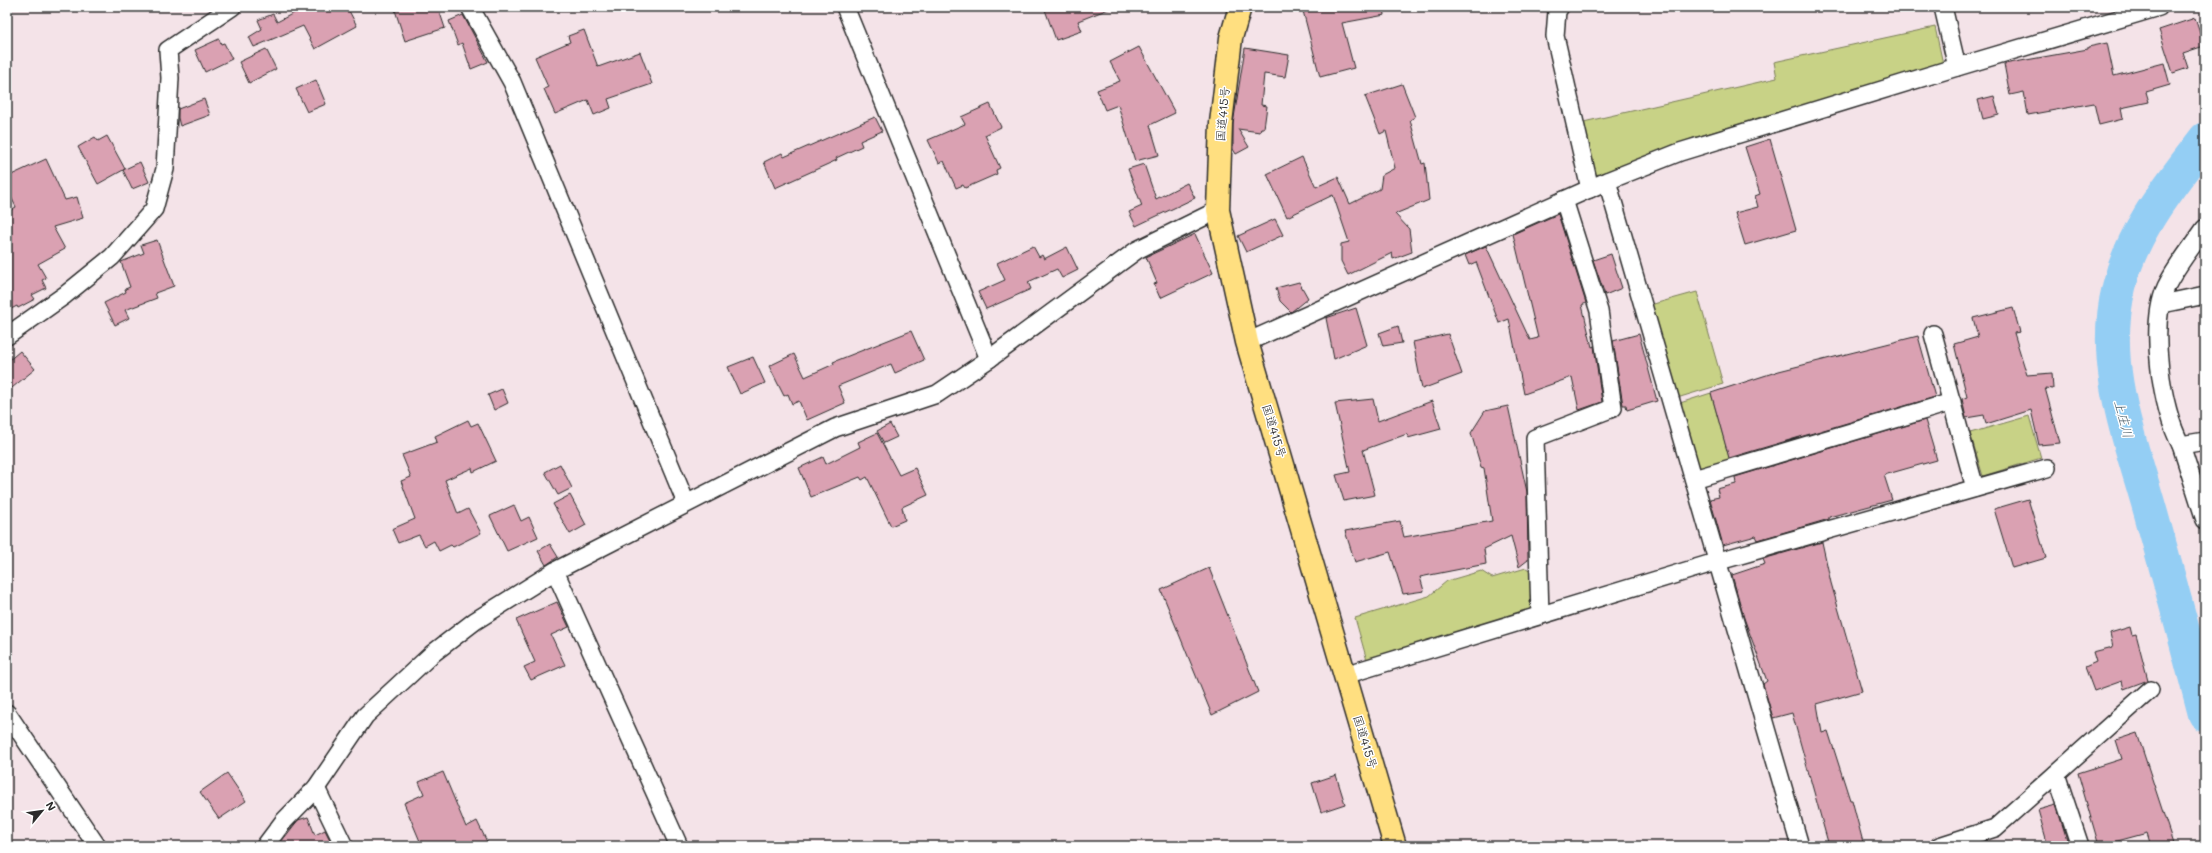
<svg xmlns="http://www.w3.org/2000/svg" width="2212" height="853" font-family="Mali,'Klee One',sans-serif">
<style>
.green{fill:#c8d286;stroke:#7a7e58}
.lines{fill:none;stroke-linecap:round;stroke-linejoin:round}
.river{stroke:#94cef4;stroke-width:34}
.building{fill:#daa1b2;stroke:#2b2b2b}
.street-casing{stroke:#2b2b2b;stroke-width:20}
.highway-casing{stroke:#2b2b2b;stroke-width:25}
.street{stroke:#fff;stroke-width:17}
.highway{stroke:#ffdf80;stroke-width:22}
.labels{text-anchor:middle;stroke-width:3;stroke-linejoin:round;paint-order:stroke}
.street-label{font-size:12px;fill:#2b2b2b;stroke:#fff}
.water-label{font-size:13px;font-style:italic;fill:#4a5c67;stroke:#fff}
</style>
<rect width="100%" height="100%" fill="#f4e3e8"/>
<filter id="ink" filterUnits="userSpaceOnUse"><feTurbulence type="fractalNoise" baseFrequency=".025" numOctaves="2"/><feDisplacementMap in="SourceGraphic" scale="8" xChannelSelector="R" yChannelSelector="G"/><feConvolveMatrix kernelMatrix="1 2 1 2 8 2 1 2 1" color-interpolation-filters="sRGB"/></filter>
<g filter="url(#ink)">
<!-- green -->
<g class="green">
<path d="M1935,27L1943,64L1693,138L1596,180L1579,123L1777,78L1774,62Z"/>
<path d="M1697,292L1723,384L1677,398L1650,305Z"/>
<path d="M1711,393L1730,461L1697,472L1677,404Z"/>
<path d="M2029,416L2041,458L1983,476L1970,433Z"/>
<path d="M1526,568L1535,573L1537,612L1368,664L1355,618L1429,596L1447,581L1481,571L1492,578Z"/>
</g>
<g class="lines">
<!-- river -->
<path class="river" d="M2205,139C2171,184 2132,230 2119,287C2099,368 2132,443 2153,521C2171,585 2188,649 2205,714"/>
</g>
<!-- building -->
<g class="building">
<path d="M305,7H347L357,26L315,49L303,26L254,47L249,37L262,29L258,20L273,14L277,22Z"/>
<path d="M394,7H438L445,28L405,41Z"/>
<path d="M1044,7H1111V8L1078,21L1082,31L1056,40Z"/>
<path d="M1302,7H1384L1385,15L1342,23L1354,68L1320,77Z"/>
<path d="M463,15L488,62L471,69L462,43L458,45L449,21Z"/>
<path d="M2195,18L2204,46L2183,53L2188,68L2173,73L2159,30Z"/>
<path d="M584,30L598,67L640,52L652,84L608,99L611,108L594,115L588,100L555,114L544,89L548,87L535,57L570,42L568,36Z"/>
<path d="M219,39L221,44L224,43L232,59L205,72L195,50Z"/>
<path d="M2107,43L2114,76L2164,63L2170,85L2146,92L2149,102L2121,108L2123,119L2099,125L2094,103L2028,115L2024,92L2010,95L2004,64L2088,49V47Z"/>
<path d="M1139,47L1175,113L1150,125L1159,155L1135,161L1118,105L1105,110L1097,90L1120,81L1110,62Z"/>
<path d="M1245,48L1289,55L1285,77L1264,74L1261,105L1267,106L1264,128H1261L1260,132L1238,129L1249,147L1236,154L1233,149V124Z"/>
<path d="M266,49L276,69L249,83L239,62Z"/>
<path d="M316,80L326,104L307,112L296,89Z"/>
<path d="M1402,84L1415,117L1410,120L1422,164L1425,163L1429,200L1395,214L1409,229L1412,252L1393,259L1392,253L1348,275L1341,261V244L1349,242L1333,195L1287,217L1267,174L1302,157L1316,187L1338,177L1350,204L1380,189L1382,175L1395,168L1386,131L1380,134L1365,96Z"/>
<path d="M1994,96L1999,115L1983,119L1978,100Z"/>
<path d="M204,99L210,115L180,126L178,118V109Z"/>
<path d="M990,104L1001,127L985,135L1000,168L996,170L997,174L965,188L963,185L956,188L944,161L939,163L928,140L965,124L961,117Z"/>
<path d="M875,117L882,131L860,141L862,146L836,158L837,160L775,188L764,162L782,153L784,157Z"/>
<path d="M107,136L125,169L98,184L78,147L95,137L98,141Z"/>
<path d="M1770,139L1796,230L1745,245L1735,213L1758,207L1755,196L1760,194L1745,147Z"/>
<path d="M46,159L65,200L77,197L83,218L53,227L65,249L38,264L46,278L42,280L46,288L32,295L35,299L18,308L17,306L7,311V212L16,207L7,189V177Z"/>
<path d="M140,162L149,182L132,189L123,170Z"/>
<path d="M1144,164L1156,199L1187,183L1195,198L1136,226L1129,212L1142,206L1128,169Z"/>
<path d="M1558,214L1586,303L1582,305L1592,347L1594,346L1602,402L1579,410L1572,377L1524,394L1509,319L1499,323L1476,262L1469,265L1465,255L1486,246L1530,340L1538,338L1513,234Z"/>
<path d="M1275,219L1283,235L1246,252L1238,236Z"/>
<path d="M1195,234L1213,273L1160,298L1154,284L1157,283L1146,257Z"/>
<path d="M157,240L174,286L155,293L157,298L125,310L129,318L115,325L104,303L126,292L125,289L130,287L121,262L144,253L141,245Z"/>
<path d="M1033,246L1039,257L1042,255L1044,259L1067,247L1078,270L1062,278L1057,269L1028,282L1031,289L986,309L978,292L1005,280L997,263Z"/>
<path d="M1611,254L1622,288L1605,295L1593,260Z"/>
<path d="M1299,282L1308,298L1291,312L1280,301L1276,288Z"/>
<path d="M1356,308L1367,345L1334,359L1326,318Z"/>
<path d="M2013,308L2020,332L2014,333L2027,375L2052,373L2053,389L2045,388L2060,443L2039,445L2031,410L1986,424L1984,415L1966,418L1962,399L1967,397L1954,344L1978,337L1973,318Z"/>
<path d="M1398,326L1402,343L1383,346L1379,333Z"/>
<path d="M911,331L924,360L895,373L891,364L838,386L845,403L807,420L799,401L792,404L788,394L784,396L769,366L794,354L805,377L834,364L833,362Z"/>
<path d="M1448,334L1462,374L1422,389L1413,342Z"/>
<path d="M1639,334L1657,401L1627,410L1626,405H1623L1613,341Z"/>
<path d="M1918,336L1935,397L1729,458L1711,393L1779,371Z"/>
<path d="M20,351L35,369L7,392V362Z"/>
<path d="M753,357L765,383L740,394L728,367Z"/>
<path d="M502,389L508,403L494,410L488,395Z"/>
<path d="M1373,399L1378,421L1432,401L1441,429L1408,438L1407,434L1363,450L1375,495L1344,501L1336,475L1350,472L1335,403Z"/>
<path d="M1508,406L1527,492L1528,560L1519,567L1511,536L1484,549L1486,564L1420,577L1424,591L1403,594L1390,552L1355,562L1345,531L1400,521L1404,537L1492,521L1484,468L1481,467L1471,433L1485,411Z"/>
<path d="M468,420L471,426L478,423L496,461L473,472L472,468L445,480L458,514L468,509L481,533L453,547L451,545L439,551L434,541L425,546L419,535L398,543L392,529L415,519L401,481L411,477L402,455L437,442L435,436Z"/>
<path d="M1925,420L1937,460L1884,475L1892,500L1829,517V519L1758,540L1756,536L1723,545L1710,499L1719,497L1717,489L1736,484L1735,477Z"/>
<path d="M890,424L897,437L884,443L877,431Z"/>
<path d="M877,433L899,475L915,468L928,495L902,507L905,520L891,526L867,477L862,480L860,477L811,497L799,468L823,457L826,464L860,447L858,442Z"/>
<path d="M560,464L572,488L558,495L545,472Z"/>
<path d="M570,495L586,525L570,534L553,504Z"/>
<path d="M2028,499L2046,558L2012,568L1994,509Z"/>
<path d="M514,505L521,521L529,517L538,537L507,551L490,516Z"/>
<path d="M1822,542L1831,583L1862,691L1817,704L1822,733L1828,731L1850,800H1852L1864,846H1829L1792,713L1773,718L1763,684L1767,681L1744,618L1732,575L1765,564L1763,559Z"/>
<path d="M550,544L558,557L546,565L538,551Z"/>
<path d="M1209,568L1258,692L1212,715L1161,590Z"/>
<path d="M557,602L569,627L551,635L565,665L531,680L524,667L535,662L516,620Z"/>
<path d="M2130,627L2132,635L2136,634L2148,680L2124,689L2122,681L2094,691L2085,667L2096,662L2093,652L2113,647L2110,633Z"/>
<path d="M2137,733L2174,846H2151L2147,833L2099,846L2078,773L2122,759L2116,740Z"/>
<path d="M443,772L466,827L477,821L489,846H422L404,803L424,794L419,782Z"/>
<path d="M227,773L246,801L219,819L200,792Z"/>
<path d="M1336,775L1345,804L1321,812L1312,783Z"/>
<path d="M2056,805L2069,846H2048L2038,810Z"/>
<path d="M308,817L315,835L325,830L333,846H278L298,820Z"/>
</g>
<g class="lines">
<!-- street casing -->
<g class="street-casing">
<g id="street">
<path d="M470,7L512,82L686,503"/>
<path d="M845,7L989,359"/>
<path d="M1560,7L1557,11L1555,36L1590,189"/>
<path d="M1943,7L1957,67"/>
<path d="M1607,181L1800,846"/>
<path d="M2205,228C2192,247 2176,266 2166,287C2149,325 2161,409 2181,445L2205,441"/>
<path d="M2162,304L2205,295"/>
<path d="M1933,334L1975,488"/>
<path d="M7,336L65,295L112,257L154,209L165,169L170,78L168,50L232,7"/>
<path d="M1247,342L1607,181L1680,152L1957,67L2159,7"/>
<path d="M2181,445L2205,520"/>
<path d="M1694,479L1952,402"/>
<path d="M555,571L679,846"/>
<path d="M1540,615L1535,438L1613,408L1599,311L1564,200"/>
<path d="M1345,675L1719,561L2047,468"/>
<path d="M7,713L97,846"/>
<path d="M2056,774L2080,846"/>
<path d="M316,788L344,846"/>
<path d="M265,846L283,822L316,788L365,716L432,654L475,621L555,571L835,428L937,394L989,359L1137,250L1218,210"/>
<path d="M1939,846L1995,828L2150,690"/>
</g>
</g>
<!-- highway casing -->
<g class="highway-casing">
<path id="highway" d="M1240,7L1231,38L1221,123L1218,210L1247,342L1395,846"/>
</g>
<!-- street -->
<use href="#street" class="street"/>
<!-- highway -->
<use href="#highway" class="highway"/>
</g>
</g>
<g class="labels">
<!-- street labels -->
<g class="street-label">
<text transform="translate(1223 114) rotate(-85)" y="4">国道415号</text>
<text transform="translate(1274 431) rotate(73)" y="4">国道415号</text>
<text transform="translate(1365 742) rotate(73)" y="4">国道415号</text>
</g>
<!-- water labels -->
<g class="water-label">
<text transform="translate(2124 419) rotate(75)" y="5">上庄川</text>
</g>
</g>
<!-- margin -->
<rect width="2212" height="853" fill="none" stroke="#fff" stroke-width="24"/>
<rect x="12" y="12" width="2188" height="829" fill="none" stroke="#2b2b2b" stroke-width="1.5" filter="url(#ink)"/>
<!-- north arrow -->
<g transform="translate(42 811) rotate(61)" stroke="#ffffff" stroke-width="3" paint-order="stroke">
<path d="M0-3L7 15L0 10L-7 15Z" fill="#2b2b2b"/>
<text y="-6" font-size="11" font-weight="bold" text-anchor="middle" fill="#2b2b2b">N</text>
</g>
</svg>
